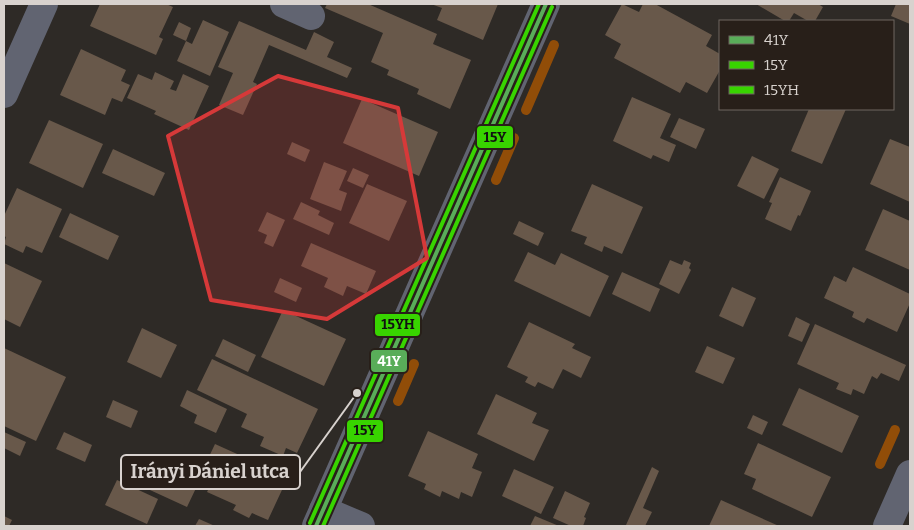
<svg xmlns="http://www.w3.org/2000/svg" width="914" height="530" font-family="Bitter,serif">
<style>
.lines{fill:none;stroke-linecap:round;stroke-linejoin:round}
.stream{stroke:#914d08;stroke-width:10}
.building{fill:#68584a}
.street{stroke:#616471;stroke-width:28}
.bus-1-casing{stroke:#281f19;stroke-width:8}
.bus-2-casing{stroke:#281f19;stroke-width:8}
.bus-3-casing{stroke:#281f19;stroke-width:8}
.bus-1{stroke:#59ad59;stroke-width:4}
.bus-2{stroke:#38d400;stroke-width:4}
.bus-3{stroke:#38d400;stroke-width:4}
.marked{fill:#d63939;fill-opacity:0.2;stroke:#d63939;stroke-width:4;stroke-linejoin:round}
.leader{fill:none;stroke:#d8d2ce;stroke-width:2}
.callout-dot{fill:#d8d2ce;stroke:#281f19;stroke-width:2}
.callout{fill:#281f19;stroke:#d8d2ce;stroke-width:2}
.callout-label{font-size:19px;text-anchor:middle;font-weight:bold;fill:#d8d2ce}
.line-badge{stroke:#281f19;stroke-width:2}
.badge-label{font-size:14px;text-anchor:middle;font-weight:bold;fill:#fff}
.pale-badge-label{font-size:14px;text-anchor:middle;font-weight:bold;fill:#111}
</style>
<rect width="100%" height="100%" fill="#2e2a26"/>
<g class="lines">
<!-- stream -->
<g class="stream">
<path d="M526,110L554,45"/>
<path d="M496,180L514,138"/>
<path d="M398,401L414,364"/>
<path d="M880,464L895,430"/>
</g>
</g>
<!-- building -->
<g class="building">
<path d="M100,4L112,5L113,4H166L173,7L159,37L163,39L156,55L90,26Z"/>
<path d="M327,4H368L437,34L433,44L471,60L450,109L417,94L419,89L387,75L389,70L371,62L383,33L325,8Z"/>
<path d="M431,4H498L483,40L437,20L442,8Z"/>
<path d="M622,4L639,12L643,4H655L712,35L706,46L720,54V70L707,93L686,82L680,93L614,58L621,44L605,35Z"/>
<path d="M756,4H818L823,7L815,21H808L794,13L789,21H785Z"/>
<path d="M896,4H910V24L891,16Z"/>
<path d="M203,20L229,32L210,76L177,61L186,41L192,44Z"/>
<path d="M239,21L306,50L314,32L334,42L327,57L352,68L347,78L269,45L253,82L257,84L243,115L219,105L233,73L218,67Z"/>
<path d="M179,22L191,28L186,41L173,35Z"/>
<path d="M81,49L126,70L121,81L130,85L122,102L112,98L105,115L60,95Z"/>
<path d="M155,72L174,81L170,89L176,91L183,74L209,86L189,130L154,114L156,111L127,98L138,74L152,80Z"/>
<path d="M632,97L671,114L660,138L676,145L669,162L653,155L651,159L613,141Z"/>
<path d="M362,99L438,132L419,176L343,143Z"/>
<path d="M809,109H846L822,164L791,151Z"/>
<path d="M679,118L705,129L696,149L670,137Z"/>
<path d="M49,120L103,144L83,188L29,163Z"/>
<path d="M890,139L910,147V202L870,184Z"/>
<path d="M292,142L310,150L305,162L287,154Z"/>
<path d="M113,149L165,173L154,196L102,173Z"/>
<path d="M752,156L779,169L764,199L737,186Z"/>
<path d="M324,162L347,171L339,190L347,193L341,211L310,199Z"/>
<path d="M353,168L369,175L363,188L347,181Z"/>
<path d="M780,177L811,191L800,216L798,215L791,231L765,219L772,203L769,202Z"/>
<path d="M367,184L407,201L389,241L349,223Z"/>
<path d="M592,184L643,207L622,254L604,246L602,252L584,244L587,237L571,231Z"/>
<path d="M17,188L62,209L42,253L26,246L23,253L4,244L6,237L4,236V216Z"/>
<path d="M301,202L320,211L318,215L334,223L329,235L293,219Z"/>
<path d="M883,209L910,221V270L865,250Z"/>
<path d="M267,212L285,220L273,247L264,243L267,235L258,231Z"/>
<path d="M70,213L119,236L108,260L59,237Z"/>
<path d="M519,221L544,233L538,246L513,234Z"/>
<path d="M311,243L376,271L366,294L347,286L343,296L324,287L328,278L301,266Z"/>
<path d="M528,252L555,265L561,253L609,276L590,317L514,281Z"/>
<path d="M670,260L682,265L684,260L691,263L689,268L691,270L679,294L659,284Z"/>
<path d="M4,263L42,281L20,327L4,319Z"/>
<path d="M853,267L910,294V303L897,332L867,318L864,323L852,317L854,312L824,298L834,276L846,282Z"/>
<path d="M622,272L660,289L650,312L612,294Z"/>
<path d="M280,278L302,288L296,302L274,292Z"/>
<path d="M732,287L756,298L743,327L719,316Z"/>
<path d="M283,310L346,339L324,386L261,357Z"/>
<path d="M796,317L810,324L802,342L788,336Z"/>
<path d="M529,322L575,344L572,348L591,357L581,378L563,369L553,389L538,382L535,387L525,382L528,377L507,367Z"/>
<path d="M815,324L906,365L899,381L881,373L877,379L872,376L864,394L853,389L851,395L836,389L839,383L797,364Z"/>
<path d="M142,328L177,345L161,378L127,362Z"/>
<path d="M223,339L256,355L248,372L215,356Z"/>
<path d="M707,346L735,358L723,384L695,372Z"/>
<path d="M4,348L66,377L36,441L4,426Z"/>
<path d="M212,359L318,409L297,453L286,448L283,456L260,446L264,437L241,427L247,414L197,390Z"/>
<path d="M799,388L859,416L842,453L782,425Z"/>
<path d="M187,390L227,409L216,433L194,423L197,415L180,406Z"/>
<path d="M496,394L537,413L532,423L549,430L534,461L477,434Z"/>
<path d="M113,400L138,411L131,428L106,417Z"/>
<path d="M753,415L768,422L762,435L747,428Z"/>
<path d="M428,431L478,454L472,468L482,472L472,497L461,492L459,499L442,491L440,497L424,489L426,484L408,476Z"/>
<path d="M4,432L26,442L20,456L4,448Z"/>
<path d="M64,432L92,445L85,462L56,449Z"/>
<path d="M758,443L831,477L812,517L752,489L756,479L744,474Z"/>
<path d="M215,444L288,477L268,520L252,513L249,518L233,510L236,505L207,492L209,488L197,482Z"/>
<path d="M132,466L150,474L154,466L197,486L187,507L126,479Z"/>
<path d="M652,467L659,471L643,508L652,512L645,526H628L626,525Z"/>
<path d="M514,469L554,487L541,514L502,496Z"/>
<path d="M117,480L158,499L147,524L105,505Z"/>
<path d="M565,491L590,503L584,517L586,518L583,526H571L553,518Z"/>
<path d="M721,500L779,526H709Z"/>
<path d="M4,516L12,520L9,526H4Z"/>
<path d="M535,516L559,526H530Z"/>
<path d="M199,519L215,526H195Z"/>
</g>
<g class="lines">
<!-- street -->
<g class="street">
<path d="M284,4L311,16"/>
<path d="M4,94L44,4"/>
<path d="M323,510L361,526"/>
<path d="M316,526L546,4"/>
<path d="M887,526L910,474"/>
</g>
<!-- bus-1 casing -->
<g class="bus-1-casing">
<path id="bus-1" d="M316,526L546,4"/>
</g>
<!-- bus-2 casing -->
<g class="bus-2-casing">
<path id="bus-2" d="M323,526L552,7"/>
</g>
<!-- bus-3 casing -->
<g class="bus-3-casing">
<path id="bus-3" d="M310,523L539,4"/>
</g>
<!-- bus-1 -->
<use href="#bus-1" class="bus-1"/>
<!-- bus-2 -->
<use href="#bus-2" class="bus-2"/>
<!-- bus-3 -->
<use href="#bus-3" class="bus-3"/>
</g>
<!-- marked area -->
<path class="marked" d="M278,76L398,108L427,258L327,319L211,300L168,136Z"/>
<!-- callouts -->
<path class="leader" d="M357 393L300 472"/>
<circle class="callout-dot" cx="357" cy="393" r="5"/>
<rect class="callout" x="121" y="455" width="179" height="34" rx="5"/>
<g class="callout-label">
<text x="210" y="478">Irányi Dániel utca</text>
</g>
<g class="line-badge">
<rect x="476" y="125" width="38" height="24" rx="5" fill="#38d400"/>
<rect x="374" y="313" width="47" height="24" rx="5" fill="#38d400"/>
<rect x="370" y="349" width="38" height="24" rx="5" fill="#59ad59"/>
<rect x="346" y="419" width="38" height="24" rx="5" fill="#38d400"/>
</g>
<g class="badge-label">
<text x="389" y="366">41Y</text>
</g>
<g class="pale-badge-label">
<text x="495" y="142">15Y</text>
<text x="398" y="329">15YH</text>
<text x="365" y="435">15Y</text>
</g>
<!-- border -->
<rect width="914" height="530" fill="none" stroke="#d8d2ce" stroke-width="10"/>
<!-- legend -->
<rect x="719" y="20" width="175" height="90" fill="#281f19" stroke="#6e6761"/>
<rect x="729" y="36" width="25" height="8" fill="#59ad59" stroke="#6e6761"/>
<text x="764" y="45" font-size="15" fill="#d8d2ce">41Y</text>
<rect x="729" y="61" width="25" height="8" fill="#38d400" stroke="#6e6761"/>
<text x="764" y="70" font-size="15" fill="#d8d2ce">15Y</text>
<rect x="729" y="86" width="25" height="8" fill="#38d400" stroke="#6e6761"/>
<text x="764" y="95" font-size="15" fill="#d8d2ce">15YH</text>
</svg>
